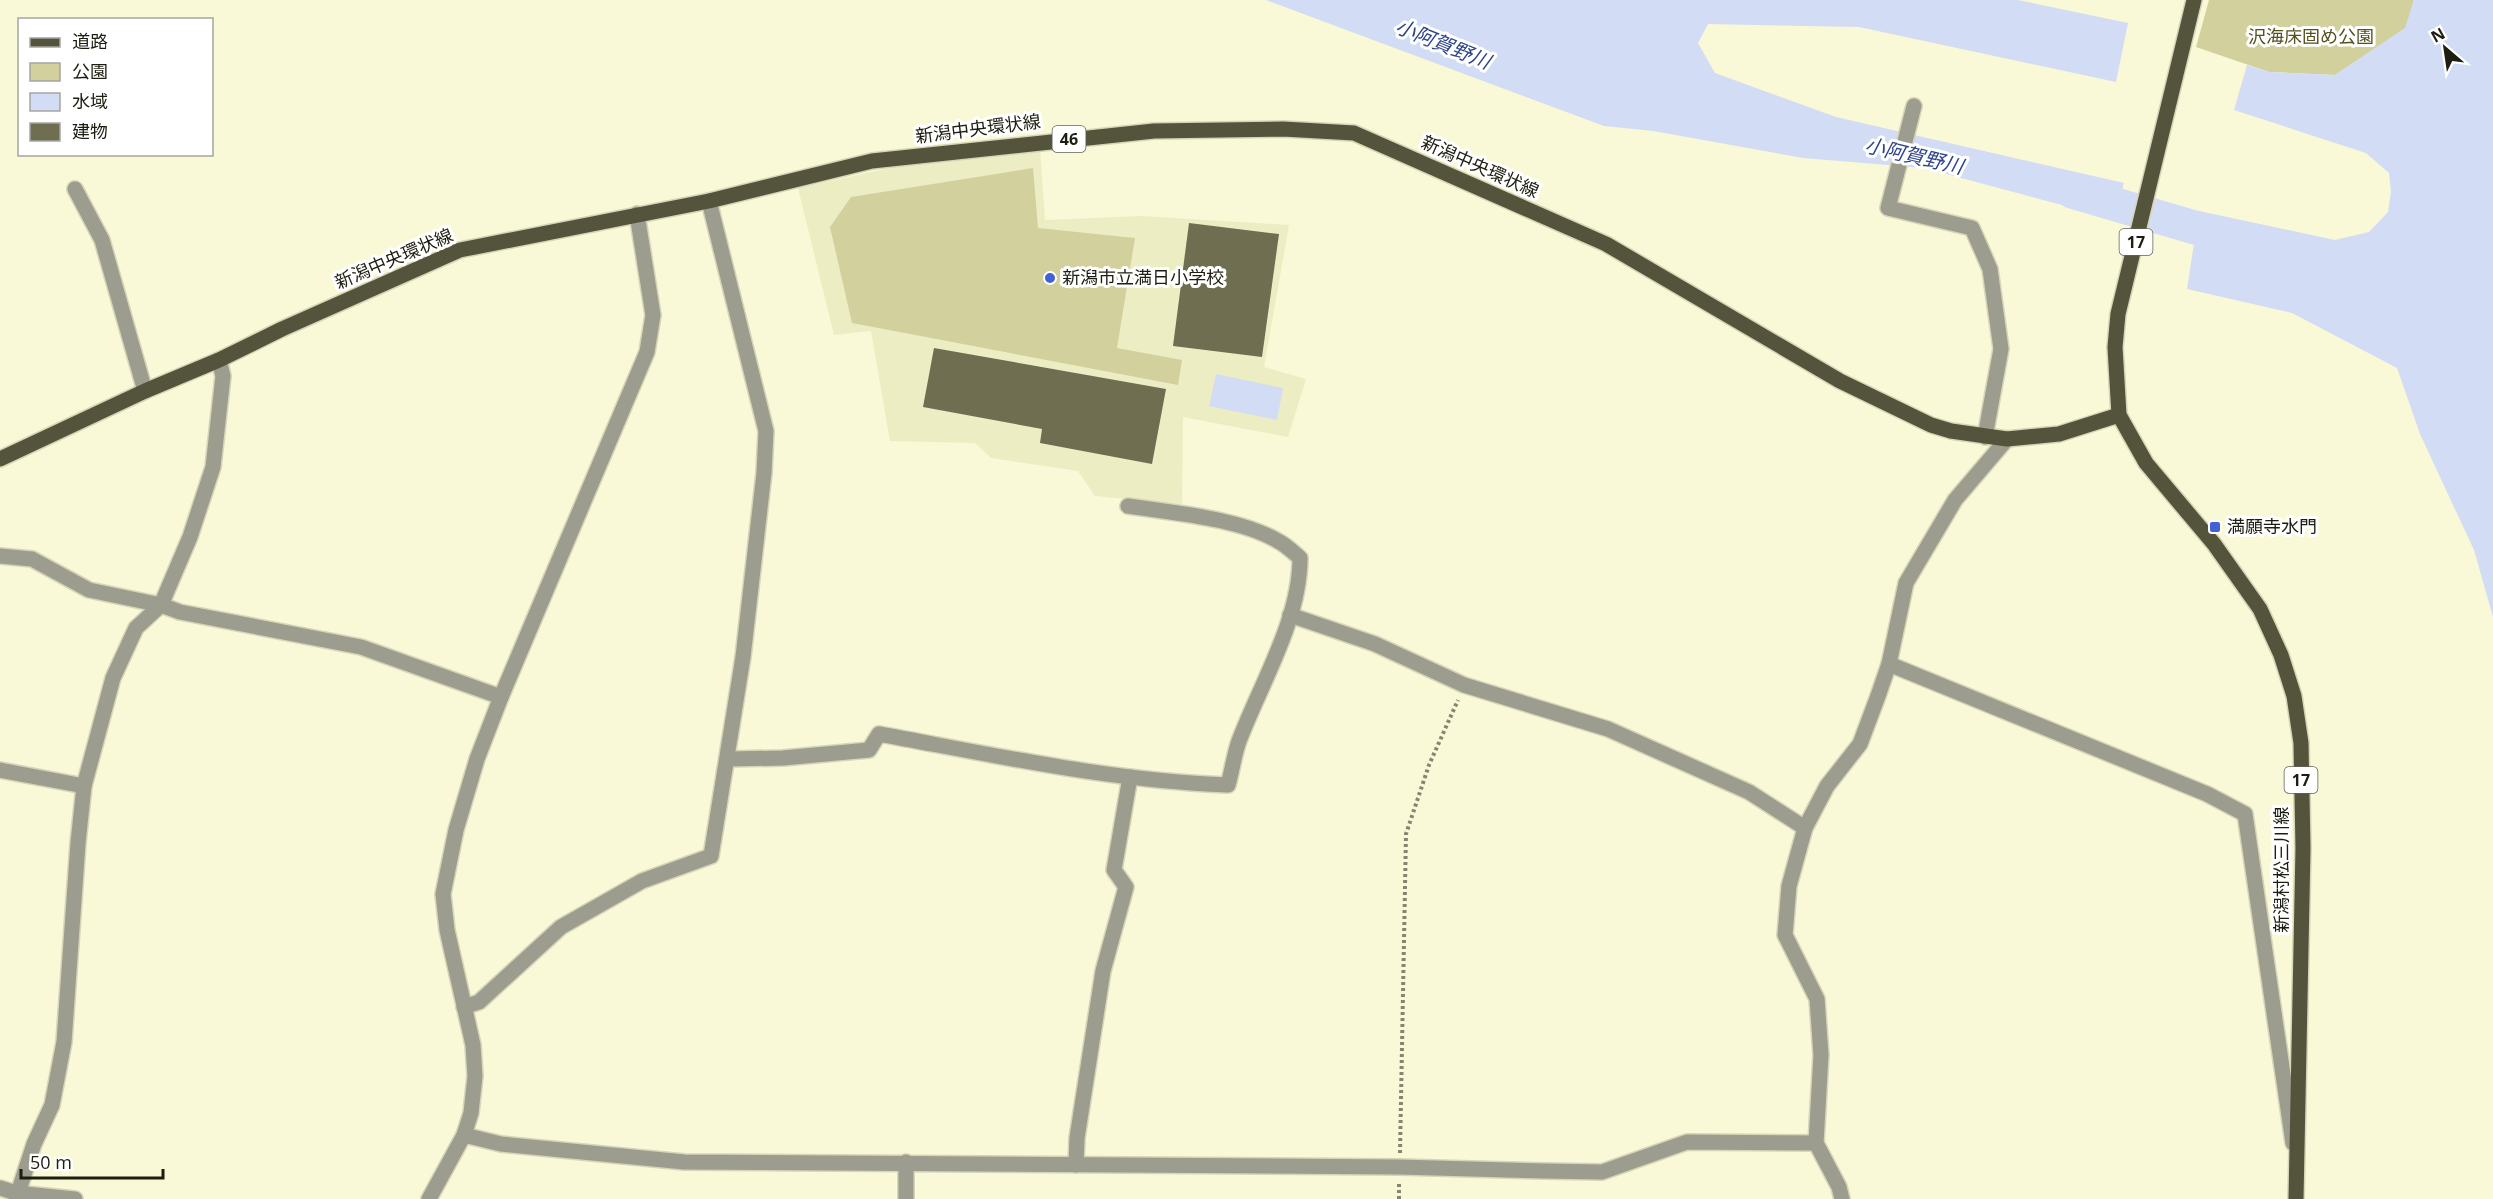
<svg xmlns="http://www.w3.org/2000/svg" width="2493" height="1199" font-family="'Open Sans','Noto Sans JP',sans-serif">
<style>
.built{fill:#ededc4}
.green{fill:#d2d09d}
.water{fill:#d2dcf5}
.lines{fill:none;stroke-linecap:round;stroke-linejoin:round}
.river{stroke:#d2dcf5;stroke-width:34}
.building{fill:#6f6e51}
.minor-casing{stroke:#d6d5b7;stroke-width:18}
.primary-casing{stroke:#d6d5b7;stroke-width:18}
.path{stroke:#868670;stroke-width:4;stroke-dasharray:3 3;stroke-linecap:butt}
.minor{stroke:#9c9c8f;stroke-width:15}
.primary{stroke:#54543c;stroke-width:15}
.poi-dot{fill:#4461d4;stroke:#fff;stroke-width:2}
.labels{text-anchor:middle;stroke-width:6;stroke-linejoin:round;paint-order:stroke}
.shield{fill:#fff;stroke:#616158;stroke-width:1.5}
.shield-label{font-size:16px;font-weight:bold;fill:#1d1d11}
.park-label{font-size:18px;fill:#54511d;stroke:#fff}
.street-label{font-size:18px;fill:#1d1d11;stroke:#fff}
.poi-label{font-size:18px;fill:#1d1d11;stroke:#fff;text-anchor:start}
.water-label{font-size:20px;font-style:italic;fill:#2f438a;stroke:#fff}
</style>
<rect width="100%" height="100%" fill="#f9f8d7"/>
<!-- built -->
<path class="built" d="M1040,150L1045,220L1141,216L1289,225L1264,367L1306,379L1288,437L1183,417L1182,504L1095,496L1078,471L991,458L975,443L890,441L871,331L834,335L798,188L922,161Z"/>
<!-- green -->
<g class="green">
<path d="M2209,0H2414L2406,28L2335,75L2269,72L2196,47Z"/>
<path d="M1033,168L1038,228L1135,238L1117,348L1182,360L1178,385L852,323L830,227L851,197Z"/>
</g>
<!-- water -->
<g class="water">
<path d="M1266,0H2018L2128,23L2116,82L1859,27L1708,24L1698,43L1715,73L1836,117L2124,183L2114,219L1924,168L1803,158L1653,131L1604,126Z"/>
<path d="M2414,0H2493V617L2474,550L2420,434L2397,368L2292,313L2187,289L2199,211L2335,240L2369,232L2388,212L2391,192L2389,173L2366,153L2234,110L2247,65L2269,72L2335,75L2405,28Z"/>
<path d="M1216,374L1283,388L1277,420L1209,406Z"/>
</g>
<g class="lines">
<!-- river -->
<path class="river" d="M2073,192L2241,241"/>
</g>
<!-- building -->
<g class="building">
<path d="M1189,223L1279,234L1262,357L1173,346Z"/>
<path d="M934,348L1166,389L1152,464L1040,443L1042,429L923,407Z"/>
</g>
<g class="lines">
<!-- minor casing -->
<g class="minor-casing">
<g id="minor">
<path d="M1914,106L1888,208L1972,228L1990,269L2001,349L1985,437"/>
<path d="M75,189L102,240L145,391"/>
<path d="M0,556L32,559L89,590L161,605L180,612L361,647L501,697"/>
<path d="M1290,615L1375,644L1464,685L1608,729L1749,792L1805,828"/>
<path d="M1889,664L2207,794L2245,814L2293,1143"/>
<path d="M728,759L783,758L869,750L879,734C994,755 1111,781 1228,785C1232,771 1234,755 1239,741C1261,683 1300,620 1300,558C1293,552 1286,545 1278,541C1239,518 1173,513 1128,506"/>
<path d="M0,770L84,786L113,678L136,628L161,605L190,537L213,467L223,376L219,360"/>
<path d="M464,1007L479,1002L561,927L642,881L711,856L743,657L764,473L766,431L709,201"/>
<path d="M464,1135L501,1144L684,1162L1399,1167L1545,1171L1602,1172L1687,1142L1816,1143"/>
<path d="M1076,1165L1077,1138L1103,971L1126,887L1114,870L1130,777"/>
<path d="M0,1188L16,1193L75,1199"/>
<path d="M16,1199L34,1144L52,1105L64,1042L78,843L84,786"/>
<path d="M429,1199L464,1135L471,1113L475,1076L473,1045L447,930L443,894L456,830L477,759L501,697L647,352L653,315L637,214"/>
<path d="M906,1199V1162"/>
<path d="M1842,1199L1839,1187L1816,1143L1821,1055L1817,999L1785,935L1789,886L1805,828L1827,786L1860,744L1878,696L1889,664L1906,583L1955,500L2007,439"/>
</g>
</g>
<!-- primary casing -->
<g class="primary-casing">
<g id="primary">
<path d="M2194,0L2118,314L2115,347L2119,415L2146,463L2214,544L2260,609L2281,655L2294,696L2301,743L2303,848L2296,1199"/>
<path d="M0,459L145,391L219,360L282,329L460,250L709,201L872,161L1154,131L1283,129L1354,133L1606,244L1840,381L1931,425L1951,431L2007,439L2059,434L2119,415"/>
</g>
</g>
<!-- path -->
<g class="path">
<path d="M1400,1153L1406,834L1429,765L1458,700"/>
<path d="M1399,1199V1182"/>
</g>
<!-- minor -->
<use href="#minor" class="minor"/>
<!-- primary -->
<use href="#primary" class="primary"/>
</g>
<!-- markers -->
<g class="poi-dot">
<circle cx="1050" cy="278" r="6"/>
<rect x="2209" y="521" width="12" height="12" rx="3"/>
</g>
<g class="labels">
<!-- shield labels -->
<g class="shield">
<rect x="1052.5" y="126" width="33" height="26" rx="4.5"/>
<rect x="2119.5" y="229" width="33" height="26" rx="4.5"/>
<rect x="2284.5" y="767" width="33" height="26" rx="4.5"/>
</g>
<g class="shield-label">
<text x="1069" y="145">46</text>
<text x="2136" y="248">17</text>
<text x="2301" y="786">17</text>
</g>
<!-- park labels -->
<g class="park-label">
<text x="2311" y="43">沢海床固め公園</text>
</g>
<!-- street labels -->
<g class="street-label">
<text transform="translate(978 129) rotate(-7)" y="6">新潟中央環状線</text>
<text transform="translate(1480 167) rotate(24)" y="6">新潟中央環状線</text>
<text transform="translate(394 259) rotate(-23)" y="6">新潟中央環状線</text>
<text transform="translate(2282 870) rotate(-90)" y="6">新潟村松三川線</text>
</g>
<!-- poi labels -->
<g class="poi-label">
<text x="1062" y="284">新潟市立満日小学校</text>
<text x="2227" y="533">満願寺水門</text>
</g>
<!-- water labels -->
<g class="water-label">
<text transform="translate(1443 44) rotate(22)" y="7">小阿賀野川</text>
<text transform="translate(1914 156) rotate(13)" y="7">小阿賀野川</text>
</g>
</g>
<!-- legend -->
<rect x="18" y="18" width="195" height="138" fill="#ffffff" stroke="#a5a5a0" stroke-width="1.5"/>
<rect x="30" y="38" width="30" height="9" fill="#54543c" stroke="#a5a5a0" stroke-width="1.5"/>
<text x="72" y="48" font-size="18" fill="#1d1d11">道路</text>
<rect x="30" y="63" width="30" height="18" fill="#d2d09d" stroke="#a5a5a0" stroke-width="1.5"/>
<text x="72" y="78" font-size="18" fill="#1d1d11">公園</text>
<rect x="30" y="93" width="30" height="18" fill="#d2dcf5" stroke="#a5a5a0" stroke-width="1.5"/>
<text x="72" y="108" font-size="18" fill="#1d1d11">水域</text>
<rect x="30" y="123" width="30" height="18" fill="#6f6e51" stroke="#a5a5a0" stroke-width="1.5"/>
<text x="72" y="138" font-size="18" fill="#1d1d11">建物</text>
<!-- north arrow -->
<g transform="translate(2445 48) rotate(331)" stroke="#ffffff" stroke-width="4.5" paint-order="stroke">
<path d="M0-4.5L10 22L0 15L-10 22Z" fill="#1d1d11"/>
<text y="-9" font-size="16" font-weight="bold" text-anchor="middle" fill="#1d1d11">N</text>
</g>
<!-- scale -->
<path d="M21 1169v9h142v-9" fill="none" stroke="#1d1d11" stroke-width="3"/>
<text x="30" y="1169" font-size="18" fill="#1d1d11" stroke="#ffffff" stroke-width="4.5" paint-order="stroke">50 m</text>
</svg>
